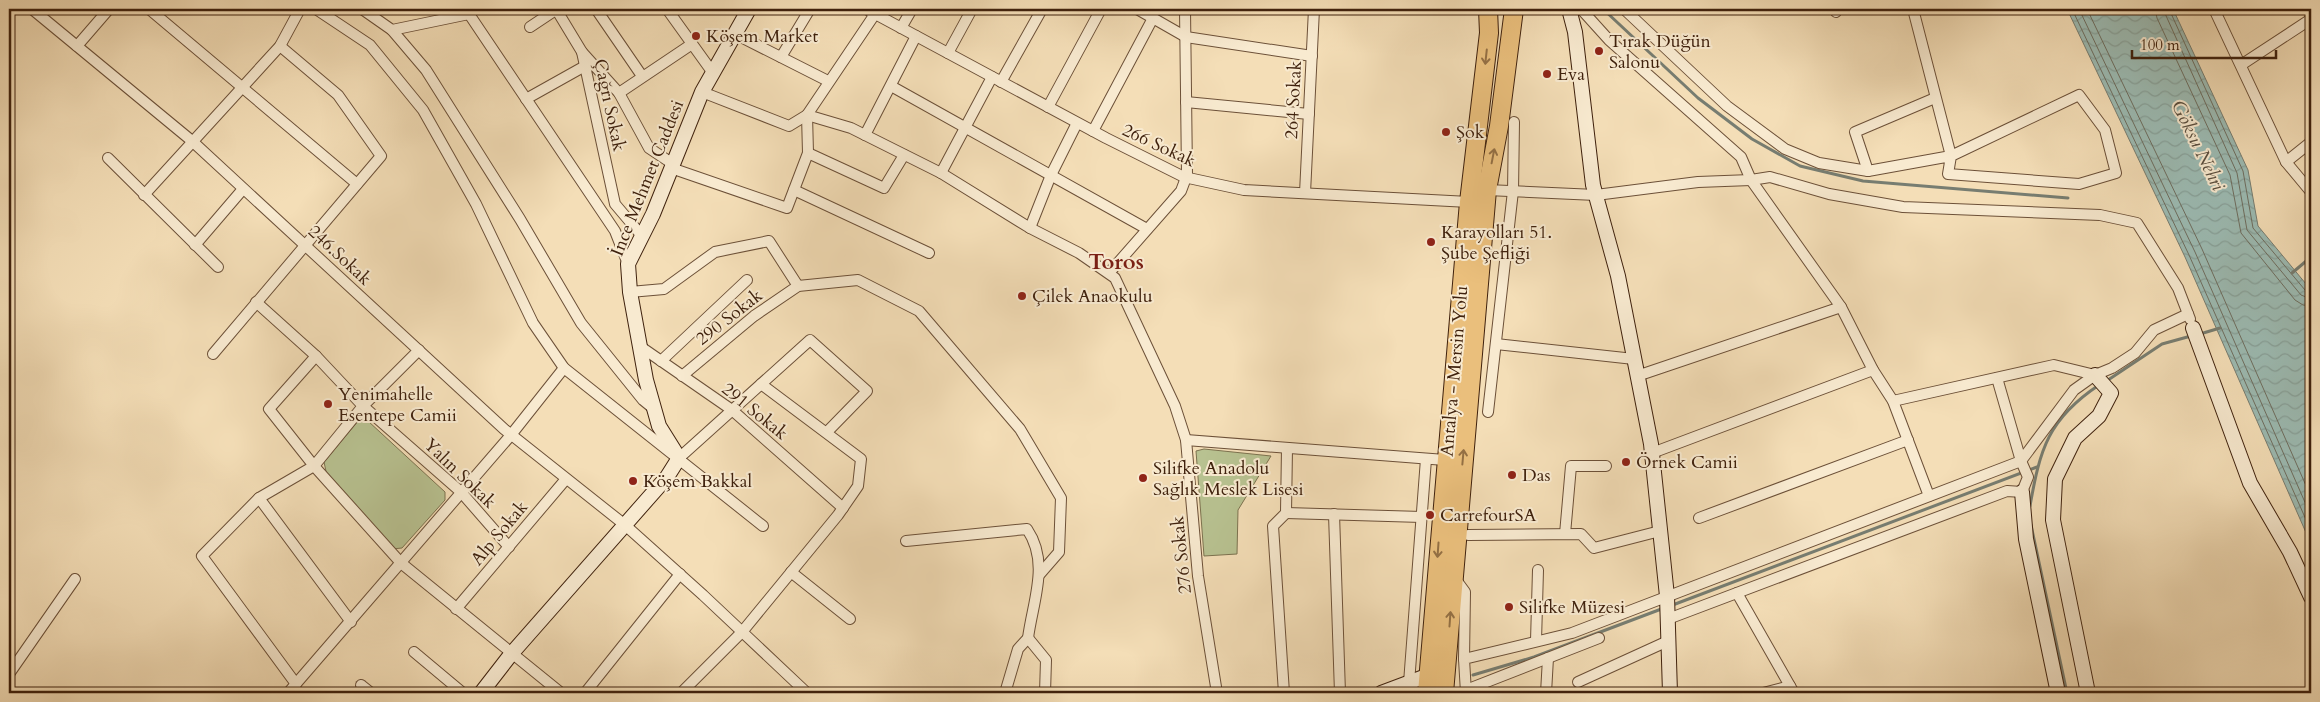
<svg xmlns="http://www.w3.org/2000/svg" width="2320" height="702" font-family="Cardo,serif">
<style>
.park{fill:#b8c291;stroke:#7c724f}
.water{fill:url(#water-waves);stroke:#777d71}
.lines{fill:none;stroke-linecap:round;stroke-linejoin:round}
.shore{stroke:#6e6e60;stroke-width:1}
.stream{stroke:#777d71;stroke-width:3}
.street-casing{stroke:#6c5038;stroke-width:12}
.secondary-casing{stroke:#3f210d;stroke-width:16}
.highway-casing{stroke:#3f210d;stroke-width:20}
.street{stroke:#f8ead0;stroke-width:10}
.secondary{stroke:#f8ead0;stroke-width:14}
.highway{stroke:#eabf7c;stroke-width:18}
.oneway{stroke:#947044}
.poi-dot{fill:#8f2418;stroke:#f8ead0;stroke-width:2}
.labels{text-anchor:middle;stroke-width:4;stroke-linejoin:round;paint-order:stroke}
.poi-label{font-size:18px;fill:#3f210d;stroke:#f8ead0;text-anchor:start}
.street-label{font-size:18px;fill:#3f210d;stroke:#f8ead0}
.water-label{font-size:19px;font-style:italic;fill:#5b4f3f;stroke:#f8ead0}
.district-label{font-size:22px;font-weight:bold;fill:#7a1f14;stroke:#f8ead0}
</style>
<defs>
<pattern id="water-waves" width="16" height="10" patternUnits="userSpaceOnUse" patternTransform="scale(1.25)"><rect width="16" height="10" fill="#9cbbb3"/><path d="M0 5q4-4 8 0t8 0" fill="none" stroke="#87a099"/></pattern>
</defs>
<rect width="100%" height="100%" fill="#f4deb7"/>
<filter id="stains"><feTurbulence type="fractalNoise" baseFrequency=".004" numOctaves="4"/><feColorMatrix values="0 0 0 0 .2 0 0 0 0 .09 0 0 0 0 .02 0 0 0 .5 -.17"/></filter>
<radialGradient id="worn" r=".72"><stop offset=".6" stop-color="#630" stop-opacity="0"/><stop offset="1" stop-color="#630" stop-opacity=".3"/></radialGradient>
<!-- park -->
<g class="park">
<path d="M359,420L368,421L445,492V500L402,548L392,549L327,476L324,462Z"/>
<path d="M1204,449L1271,456L1238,510L1237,554L1204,556L1196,451Z"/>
</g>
<!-- water -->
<path class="water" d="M2067,9H2173L2248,170L2258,226L2311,290V544L2185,257Z"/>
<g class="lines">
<!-- shore -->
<g class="shore">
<path d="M2072,9L2189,255L2311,531"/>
<path d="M2079,9L2195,252L2311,516"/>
<path d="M2087,9L2202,249L2311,497"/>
<path d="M2155,9L2157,18L2230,175L2241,233L2295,300L2303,305L2311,306"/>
<path d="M2163,9L2237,173L2247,230L2301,295L2311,299"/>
<path d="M2169,9L2243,171L2253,228L2305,290L2311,292"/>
</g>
<!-- stream -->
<g class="stream">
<path d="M1603,9L1698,98L1752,139L1800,166L1863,181L2068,198"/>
<path d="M2292,273L2311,257"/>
<path d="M2200,334L2220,328"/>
<path d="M2105,382L2162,344L2191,336"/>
<path d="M2030,506C2040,449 2048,419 2099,385"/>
<path d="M2031,525L2067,693"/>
<path d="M1670,606L2037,467"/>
<path d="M1473,675L1534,657L1664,608"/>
</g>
<!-- street casing -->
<g class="street-casing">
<g id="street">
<path d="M32,9L192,141L504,429L625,525L703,595L807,693"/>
<path d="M149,9L357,184"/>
<path d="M316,9L370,45L423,110L476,204L533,323L564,368L763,526"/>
<path d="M362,9L392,30L469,14"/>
<path d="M463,9L469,14L615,231L628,264"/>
<path d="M556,9L582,52"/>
<path d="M596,9L642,76"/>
<path d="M667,9L713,73"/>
<path d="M866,9L1106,138L1184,177L1244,190L1469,202"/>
<path d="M1137,9L1186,37L1312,56"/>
<path d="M1581,9L1609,40L1741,157L1751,180L1841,307L1873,370L1893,401L1929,496"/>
<path d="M1624,9L1727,106L1785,149L1819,163L1868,171L1951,156L2079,95L2105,130L2116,173L2079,184L1948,174L1951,156L1913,9"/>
<path d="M1835,9L1836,12"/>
<path d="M2214,9L2286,162L2311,192"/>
<path d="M530,27L557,9"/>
<path d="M901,28L912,9"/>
<path d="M392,30L426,70L520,219L581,323L643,400L654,409"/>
<path d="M735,34L828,81"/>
<path d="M77,46L109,9"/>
<path d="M948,53L972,9"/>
<path d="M781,57L810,9"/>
<path d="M2241,65L2311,19"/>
<path d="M1001,82L1042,9"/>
<path d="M891,86L1147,229"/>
<path d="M702,92L789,126L807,115L851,128L941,173L1030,228L1079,253L1115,278L1175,406L1186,440L1198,576L1217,693"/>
<path d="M619,93L649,148L673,164"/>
<path d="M526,99L585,66"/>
<path d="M1186,102L1309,114"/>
<path d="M1048,107L1101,9"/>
<path d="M1093,131L1153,18"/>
<path d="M865,135L916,36"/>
<path d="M808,153L884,188L904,155"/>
<path d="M108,158L218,267"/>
<path d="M2286,162L2311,142"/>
<path d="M671,168L787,208L808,153L807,115L875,14"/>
<path d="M1868,171L1855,132L1935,98"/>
<path d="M941,173L992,77"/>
<path d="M794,190L929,253"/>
<path d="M1487,190L1596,195L1698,182L1751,180L1770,177L1829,194L1903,207L2100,215L2137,223L2178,288L2190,319"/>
<path d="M1305,193L1314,9"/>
<path d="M144,195L280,46L300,9"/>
<path d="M1030,228L1051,175L1077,123"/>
<path d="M642,236L615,204L582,52L619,93L692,44"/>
<path d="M195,245L243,189"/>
<path d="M1109,273L1181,191L1187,175L1185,9"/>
<path d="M630,292L664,289L715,252L769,241L798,286"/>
<path d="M256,302L316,356L363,406L461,492L509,547"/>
<path d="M1496,344L1634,359"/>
<path d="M641,347L732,410L843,508"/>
<path d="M213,354L381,156L338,95L280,46"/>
<path d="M316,356L269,409L314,466L401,563L561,693"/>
<path d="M661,361L747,280"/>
<path d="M682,376L754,316L798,286L858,280L919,311L1020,429L1061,498L1059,552L1039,575"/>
<path d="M1637,376L1841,307"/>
<path d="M1893,401L2054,365L2095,375"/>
<path d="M1488,412L1513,191L1514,122"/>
<path d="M1186,440L1445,460"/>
<path d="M1652,453L1873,370"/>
<path d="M679,458L810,340L867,391L827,432"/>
<path d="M259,498L351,622"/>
<path d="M1286,513L1422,517"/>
<path d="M1334,514L1340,693"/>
<path d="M1699,518L1908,440"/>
<path d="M1565,534L1571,466H1606"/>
<path d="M1468,535L1581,534L1594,548L1660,531"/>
<path d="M906,541L1027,529C1050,563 1033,600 1028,638"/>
<path d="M791,572L850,619"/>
<path d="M1454,577L1465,592L1464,659"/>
<path d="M1737,593L1794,693"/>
<path d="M456,609L566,479"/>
<path d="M1668,619L2007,491L2022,492L2028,477L2021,461L1997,378"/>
<path d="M1536,641L1538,570"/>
<path d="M414,652L463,693"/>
<path d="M9,674L75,579"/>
<path d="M1578,682L1668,641"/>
<path d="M1409,683L1426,459"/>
<path d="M296,684L202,556L259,498L314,466L363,406L419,350"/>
<path d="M361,685L371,693"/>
<path d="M1466,690L1599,638"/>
<path d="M288,693L511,435L564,368"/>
<path d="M585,693L680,574"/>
<path d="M681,693L742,632L838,515L858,486L861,459L761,384"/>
<path d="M1005,693L1018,649L1028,638L1046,660L1045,693"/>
<path d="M1284,693L1273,526L1286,513L1287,448"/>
<path d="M1466,693L1464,659L1572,633L2021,461L2074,390L2095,375L2112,368L2135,353L2154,330L2188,314"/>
<path d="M1546,693L1548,658"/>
<path d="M1763,693L1790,686"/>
</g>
</g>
<!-- secondary casing -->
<g class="secondary-casing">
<g id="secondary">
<path d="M1569,9L1575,32L1593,185L1618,276L1651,444L1667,596L1670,693"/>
<path d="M2193,328L2250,483L2290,552L2311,597"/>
<path d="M2022,492L2026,539L2058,693"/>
<path d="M481,693L512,653L667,477L679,458L659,426L646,380L630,292L628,264L653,214L702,92L749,9"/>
<path d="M1381,693L1429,675"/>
<path d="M2088,693L2053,520L2055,479L2075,438L2099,416L2111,393L2095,375"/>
</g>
</g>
<!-- highway casing -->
<g class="highway-casing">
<g id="highway">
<path d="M1427,693L1469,202L1489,33L1488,9"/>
<path d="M1444,693L1487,190L1499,126L1514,9"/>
</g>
</g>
<!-- street -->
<use href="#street" class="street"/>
<!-- secondary -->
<use href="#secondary" class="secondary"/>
<!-- highway -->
<use href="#highway" class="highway"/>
</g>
<!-- one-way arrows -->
<defs><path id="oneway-shaft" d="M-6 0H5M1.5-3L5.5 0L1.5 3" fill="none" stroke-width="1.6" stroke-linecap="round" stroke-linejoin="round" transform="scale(1.25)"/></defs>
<g class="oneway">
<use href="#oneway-shaft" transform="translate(1486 57) rotate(96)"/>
<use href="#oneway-shaft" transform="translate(1493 156) rotate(-79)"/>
<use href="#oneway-shaft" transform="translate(1463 457) rotate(-85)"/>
<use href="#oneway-shaft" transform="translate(1438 550) rotate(94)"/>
<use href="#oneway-shaft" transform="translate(1450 619) rotate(-86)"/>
</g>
<!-- markers -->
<g class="poi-dot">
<circle cx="696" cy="36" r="5"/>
<circle cx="1599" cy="51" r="5"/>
<circle cx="1547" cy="74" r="5"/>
<circle cx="1446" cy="132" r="5"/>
<circle cx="1431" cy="242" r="5"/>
<circle cx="1022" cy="296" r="5"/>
<circle cx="328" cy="404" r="5"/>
<circle cx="1626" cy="462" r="5"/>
<circle cx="1512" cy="475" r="5"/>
<circle cx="1143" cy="478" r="5"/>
<circle cx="633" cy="481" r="5"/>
<circle cx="1430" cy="515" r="5"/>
<circle cx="1509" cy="607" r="5"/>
</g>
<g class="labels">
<!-- poi labels -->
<g class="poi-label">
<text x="706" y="42">Köşem Market</text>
<text x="1609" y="47">Tırak Düğün<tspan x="1609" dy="21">Salonu</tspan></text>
<text x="1557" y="80">Eva</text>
<text x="1456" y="138">Şok</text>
<text x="1441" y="238">Karayolları 51.<tspan x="1441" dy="21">Şube Şefliği</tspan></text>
<text x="1032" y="302">Çilek Anaokulu</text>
<text x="338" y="400">Yenimahelle<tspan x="338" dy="21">Esentepe Camii</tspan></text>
<text x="1636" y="468">Örnek Camii</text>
<text x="1153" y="474">Silifke Anadolu<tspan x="1153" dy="21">Sağlık Meslek Lisesi</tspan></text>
<text x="1522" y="481">Das</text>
<text x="643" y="487">Köşem Bakkal</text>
<text x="1440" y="521">CarrefourSA</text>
<text x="1519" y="613">Silifke Müzesi</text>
</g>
<!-- street labels -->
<g class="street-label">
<text transform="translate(1293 100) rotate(-87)" y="6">264 Sokak</text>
<text transform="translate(610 105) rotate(78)" y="6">Çağrı Sokak</text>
<text transform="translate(1159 145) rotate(25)" y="6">266 Sokak</text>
<text transform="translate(647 178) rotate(-68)" y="6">İnce Mehmet Caddesi</text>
<text transform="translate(340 255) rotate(43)" y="6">246.Sokak</text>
<text transform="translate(729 317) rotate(-38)" y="6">290 Sokak</text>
<text transform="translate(1454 371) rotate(-85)" y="6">Antalya - Mersin Yolu</text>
<text transform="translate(755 411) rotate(39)" y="6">291 Sokak</text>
<text transform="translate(460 473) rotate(44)" y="6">Yalın Sokak</text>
<text transform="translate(499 533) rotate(-50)" y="6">Alp Sokak</text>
<text transform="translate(1181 555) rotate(-96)" y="6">276 Sokak</text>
</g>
<!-- water labels -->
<g class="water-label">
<text transform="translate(2199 145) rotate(64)" y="7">Göksu Nehri</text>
</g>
<!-- district labels -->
<g class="district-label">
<text x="1116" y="269">Toros</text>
</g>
</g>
<!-- margin -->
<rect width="2320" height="702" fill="none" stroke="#f4deb7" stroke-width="30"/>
<rect x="10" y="10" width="2300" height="682" fill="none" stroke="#3f210d" stroke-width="2.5"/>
<rect x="15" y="15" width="2290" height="672" fill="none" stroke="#3f210d"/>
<!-- scale -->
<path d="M2132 50v8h144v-8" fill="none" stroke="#3f210d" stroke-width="2.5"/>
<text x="2140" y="50" font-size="15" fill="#3f210d" stroke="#f8ead0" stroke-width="4" paint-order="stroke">100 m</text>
<rect width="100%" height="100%" filter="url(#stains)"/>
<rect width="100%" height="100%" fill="url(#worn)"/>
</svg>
